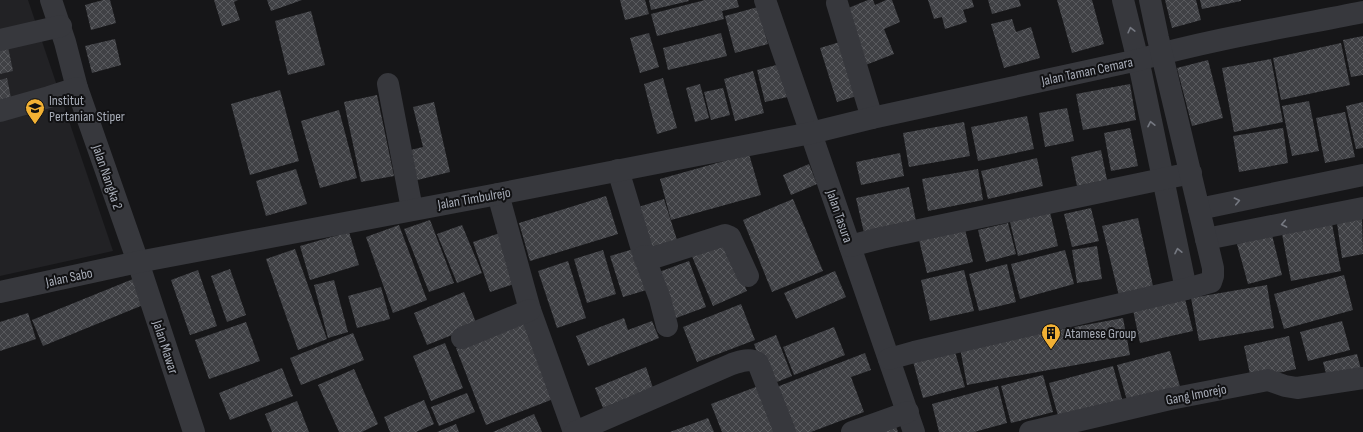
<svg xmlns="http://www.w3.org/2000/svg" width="1363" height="432" font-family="'Sofia Sans Condensed',sans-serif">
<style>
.built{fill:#222225}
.building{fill:url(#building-cross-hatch)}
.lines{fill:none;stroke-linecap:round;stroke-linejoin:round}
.minor{stroke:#37383d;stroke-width:22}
.oneway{stroke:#757881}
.labels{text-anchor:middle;stroke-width:4;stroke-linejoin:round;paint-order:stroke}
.street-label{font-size:14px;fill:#a8adb8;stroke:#111113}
.poi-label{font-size:14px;fill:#a8adb8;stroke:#111113;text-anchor:start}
</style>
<defs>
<pattern id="building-cross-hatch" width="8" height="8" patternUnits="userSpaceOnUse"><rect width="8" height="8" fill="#404145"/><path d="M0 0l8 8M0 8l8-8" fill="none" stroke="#595a5e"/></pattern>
</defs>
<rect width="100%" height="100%" fill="#161618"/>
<!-- built -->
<path class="built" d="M0,0H28L113,251L0,276Z"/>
<!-- building -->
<g class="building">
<path d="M103,0H110L116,23L91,30L85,5Z"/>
<path d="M214,0H238L234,2L240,20L222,26Z"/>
<path d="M267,0H302L271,11Z"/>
<path d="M620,0H645L649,14L625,20Z"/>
<path d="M649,0H688L689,1L651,10Z"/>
<path d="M705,0H737L739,7L722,11L724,19L657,36L651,14Z"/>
<path d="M868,0H873L875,5L886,0H892L900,22L884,29L894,54L863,66L841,11Z"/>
<path d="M928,0H972L974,7L963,10L967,22L945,29L942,17L934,19Z"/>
<path d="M988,0H1019L1021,6L992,14Z"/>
<path d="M1057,0H1092L1104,44L1072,53Z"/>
<path d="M1165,0H1196L1201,20L1172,28Z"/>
<path d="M1200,0H1241V1L1202,9Z"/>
<path d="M758,7L768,44L735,53L725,16Z"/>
<path d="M311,11L325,65L288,75L275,21Z"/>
<path d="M1012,19L1016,32L1031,27L1040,58L1004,68L991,24Z"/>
<path d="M649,33L659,67L640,73L630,38Z"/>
<path d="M721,33L727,56L668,70L663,48Z"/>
<path d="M1363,36V75L1351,77L1343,40Z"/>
<path d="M115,39L121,65L92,73L85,46Z"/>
<path d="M840,42L857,96L837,102L820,48Z"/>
<path d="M1341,43L1350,85L1281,100L1273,58Z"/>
<path d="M8,47L13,71L0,74V49Z"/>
<path d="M1271,59L1283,122L1234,132L1222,68Z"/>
<path d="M1208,60L1223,118L1192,126L1177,68Z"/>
<path d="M784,63L792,96L765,102L757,70Z"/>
<path d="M753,71L764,113L735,121L724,79Z"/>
<path d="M7,78L11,98L0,100V80Z"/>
<path d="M663,78L677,128L657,134L644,84Z"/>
<path d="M700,84L709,118L695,122L686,88Z"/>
<path d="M1130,84L1136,120L1083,130L1076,94Z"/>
<path d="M723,88L730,115L711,120L704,92Z"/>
<path d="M280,90L299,161L250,175L231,104Z"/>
<path d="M377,95L394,176L361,182L344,102Z"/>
<path d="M1309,101L1319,151L1292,156L1282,106Z"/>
<path d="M434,102L450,172L409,182L402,152L423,147L413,107Z"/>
<path d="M1363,102V148L1356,149L1346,106Z"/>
<path d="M1067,108L1074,141L1045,147L1039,113Z"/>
<path d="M339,110L357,178L320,188L301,121Z"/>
<path d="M1345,112L1355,157L1325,163L1316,118Z"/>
<path d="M1027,116L1034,149L978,161L971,127Z"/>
<path d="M964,122L970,156L909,167L903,133Z"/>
<path d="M1130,128L1138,166L1111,171L1104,133Z"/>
<path d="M1283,128L1288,163L1239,172L1233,136Z"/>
<path d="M1101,150L1107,180L1077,186L1071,157Z"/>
<path d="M900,153L904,176L861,185L856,162Z"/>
<path d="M749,154L761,195L671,220L660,179Z"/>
<path d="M1037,158L1043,186L988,199L981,171Z"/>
<path d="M809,164L817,184L791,195L783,175Z"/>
<path d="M296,169L307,204L266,216L256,181Z"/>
<path d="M978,169L983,200L928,211L922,179Z"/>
<path d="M909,187L916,221L864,233L856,198Z"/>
<path d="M606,196L618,234L530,261L519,223Z"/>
<path d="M664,199L677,240L644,249L632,209Z"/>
<path d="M793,199L823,271L772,292L743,220Z"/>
<path d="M1091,208L1099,241L1072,247L1064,214Z"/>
<path d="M1050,212L1058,246L1018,256L1010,222Z"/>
<path d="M1138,218L1153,286L1119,296L1102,226Z"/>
<path d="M1362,218L1363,254L1342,258L1337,223Z"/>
<path d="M430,220L454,283L429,292L404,229Z"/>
<path d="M1008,223L1016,254L986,262L978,230Z"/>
<path d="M1332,224L1341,271L1291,281L1282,234Z"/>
<path d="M399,225L427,300L393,313L366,237Z"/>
<path d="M462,225L482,273L457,283L437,234Z"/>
<path d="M965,229L973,262L927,273L919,240Z"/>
<path d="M349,232L359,265L310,280L300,246Z"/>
<path d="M503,232L520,282L490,292L473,242Z"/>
<path d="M1272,235L1282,275L1248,284L1237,244Z"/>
<path d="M725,239L747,291L713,306L691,254Z"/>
<path d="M1097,246L1102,279L1077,283L1072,250Z"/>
<path d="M637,248L650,289L623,297L610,256Z"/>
<path d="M295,249L327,339L298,350L266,259Z"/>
<path d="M603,250L616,294L587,303L574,259Z"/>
<path d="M1065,250L1074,284L1020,299L1011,264Z"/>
<path d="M568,261L586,318L557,328L538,271Z"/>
<path d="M689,261L706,307L676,318L659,272Z"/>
<path d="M1007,264L1016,302L979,311L969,274Z"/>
<path d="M230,269L246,315L227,322L211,276Z"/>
<path d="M198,270L217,326L190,335L171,280Z"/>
<path d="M964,270L974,311L930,321L921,280Z"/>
<path d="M835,271L846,297L796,319L784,293Z"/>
<path d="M1344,275L1353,310L1284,329L1274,294Z"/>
<path d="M138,277L148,303L43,346L32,320Z"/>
<path d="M334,280L348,332L328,338L314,285Z"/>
<path d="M1267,285L1274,328L1199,341L1191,298Z"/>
<path d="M381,287L390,319L357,328L348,296Z"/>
<path d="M464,292L477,325L427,345L414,313Z"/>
<path d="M1185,299L1193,331L1140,343L1133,310Z"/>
<path d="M741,304L755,340L697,362L683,327Z"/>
<path d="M28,313L36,339L0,351V322Z"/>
<path d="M624,318L628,330L652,321L659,338L588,366L576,336Z"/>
<path d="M1123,318L1130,355L967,385L960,348Z"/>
<path d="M525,321L556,398L486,425L456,348Z"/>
<path d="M1342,321L1350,350L1308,361L1300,332Z"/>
<path d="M246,322L260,361L209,379L195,340Z"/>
<path d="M834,327L845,355L794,375L783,347Z"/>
<path d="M353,333L364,360L301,385L290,358Z"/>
<path d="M776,335L792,376L769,385L754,344Z"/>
<path d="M1289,336L1296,369L1251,379L1244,346Z"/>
<path d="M445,343L463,388L431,401L413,356Z"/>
<path d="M954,348L965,387L923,398L912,358Z"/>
<path d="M1170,351L1181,390L1128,404L1117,365Z"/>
<path d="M865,353L871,370L851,377L864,412L811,432H791L774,388Z"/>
<path d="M1357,354L1362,373L1328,381L1323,362Z"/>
<path d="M1113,366L1124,406L1060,423L1049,383Z"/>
<path d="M646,367L653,388L603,408L595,388Z"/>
<path d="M282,368L293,396L230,420L219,393Z"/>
<path d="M354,369L378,424L362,432H339L318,385Z"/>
<path d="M1043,375L1053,412L1011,423L1001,386Z"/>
<path d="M761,385L779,432H722L711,404Z"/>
<path d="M998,386L1007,423L974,432H939L932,404Z"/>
<path d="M467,393L475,412L439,426L431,407Z"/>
<path d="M424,400L434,424L416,432H390L384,417Z"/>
<path d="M297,401L309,432H272L265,414Z"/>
<path d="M534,414L542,432H493Z"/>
<path d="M708,418L714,432H670Z"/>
<path d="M894,421L898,432H865Z"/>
<path d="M456,424L459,432H437Z"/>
</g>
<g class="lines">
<!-- minor -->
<g class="minor">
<path d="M51,0L65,42L77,88L138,262L194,432"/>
<path d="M765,0L914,432"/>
<path d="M1123,0L1141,73L1186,289"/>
<path d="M837,3L872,118"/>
<path d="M0,40L61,26"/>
<path d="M388,84L412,209"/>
<path d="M0,111L49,97L77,88"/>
<path d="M618,170L644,256"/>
<path d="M498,194L530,310L574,432"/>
<path d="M1199,209L1363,175"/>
<path d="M1206,239L1363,208"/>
<path d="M850,246L881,238L1191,173"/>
<path d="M0,292L138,262L498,194L811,133L872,118L1138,60C1212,39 1288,27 1363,12"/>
<path d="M667,326L660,299L644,256L656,257L725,235L730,237L731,239L748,276"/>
<path d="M462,338L530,310"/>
<path d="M889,359L914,352L1186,289L1211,282L1213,276V268L1158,38L1150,0"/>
<path d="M575,432L732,364C741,361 750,358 758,363L785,432"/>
<path d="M852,432L908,412"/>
<path d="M1030,432L1170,399L1268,380L1285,386L1297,388L1363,378"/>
</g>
</g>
<!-- one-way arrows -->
<defs><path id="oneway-chevron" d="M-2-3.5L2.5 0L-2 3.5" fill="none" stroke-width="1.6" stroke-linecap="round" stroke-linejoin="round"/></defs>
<g class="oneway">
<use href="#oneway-chevron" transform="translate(1131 30) rotate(-104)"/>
<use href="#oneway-chevron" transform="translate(1151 124) rotate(-102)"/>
<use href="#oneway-chevron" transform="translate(1237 201) rotate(-12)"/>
<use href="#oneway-chevron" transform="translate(1284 224) rotate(169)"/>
<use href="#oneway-chevron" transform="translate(1178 251) rotate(-102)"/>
</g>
<!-- icons -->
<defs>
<g id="university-pin" transform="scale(1)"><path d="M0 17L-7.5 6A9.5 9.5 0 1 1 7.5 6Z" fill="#f2b134" stroke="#111113"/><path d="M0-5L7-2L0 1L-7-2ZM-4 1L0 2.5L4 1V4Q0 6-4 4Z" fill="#111"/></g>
<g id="building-pin" transform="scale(1)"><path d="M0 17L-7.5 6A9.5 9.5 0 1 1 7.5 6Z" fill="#f2b134" stroke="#111113"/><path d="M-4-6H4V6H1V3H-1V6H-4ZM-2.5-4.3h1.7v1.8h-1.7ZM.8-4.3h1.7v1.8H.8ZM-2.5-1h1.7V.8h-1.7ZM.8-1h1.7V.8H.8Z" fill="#111"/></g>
</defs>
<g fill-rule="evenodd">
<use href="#university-pin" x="35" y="108"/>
<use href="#building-pin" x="1051" y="333"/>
</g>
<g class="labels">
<!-- street labels -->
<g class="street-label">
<text transform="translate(1087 71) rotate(-12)" y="5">Jalan Taman Cemara</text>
<text transform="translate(108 177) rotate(71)" y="5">Jalan Nangka 2</text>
<text transform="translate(474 198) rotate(-10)" y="5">Jalan Timbulrejo</text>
<text transform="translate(840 216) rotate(71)" y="5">Jalan Tasura</text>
<text transform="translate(69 277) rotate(-12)" y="5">Jalan Sabo</text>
<text transform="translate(166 347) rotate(72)" y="5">Jalan Mawar</text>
<text transform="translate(1196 394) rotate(-11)" y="5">Gang Imorejo</text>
</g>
<!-- poi labels -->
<g class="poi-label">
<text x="49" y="105">Institut<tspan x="49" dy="16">Pertanian Stiper</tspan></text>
<text x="1065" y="338">Atamese Group</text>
</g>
</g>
</svg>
